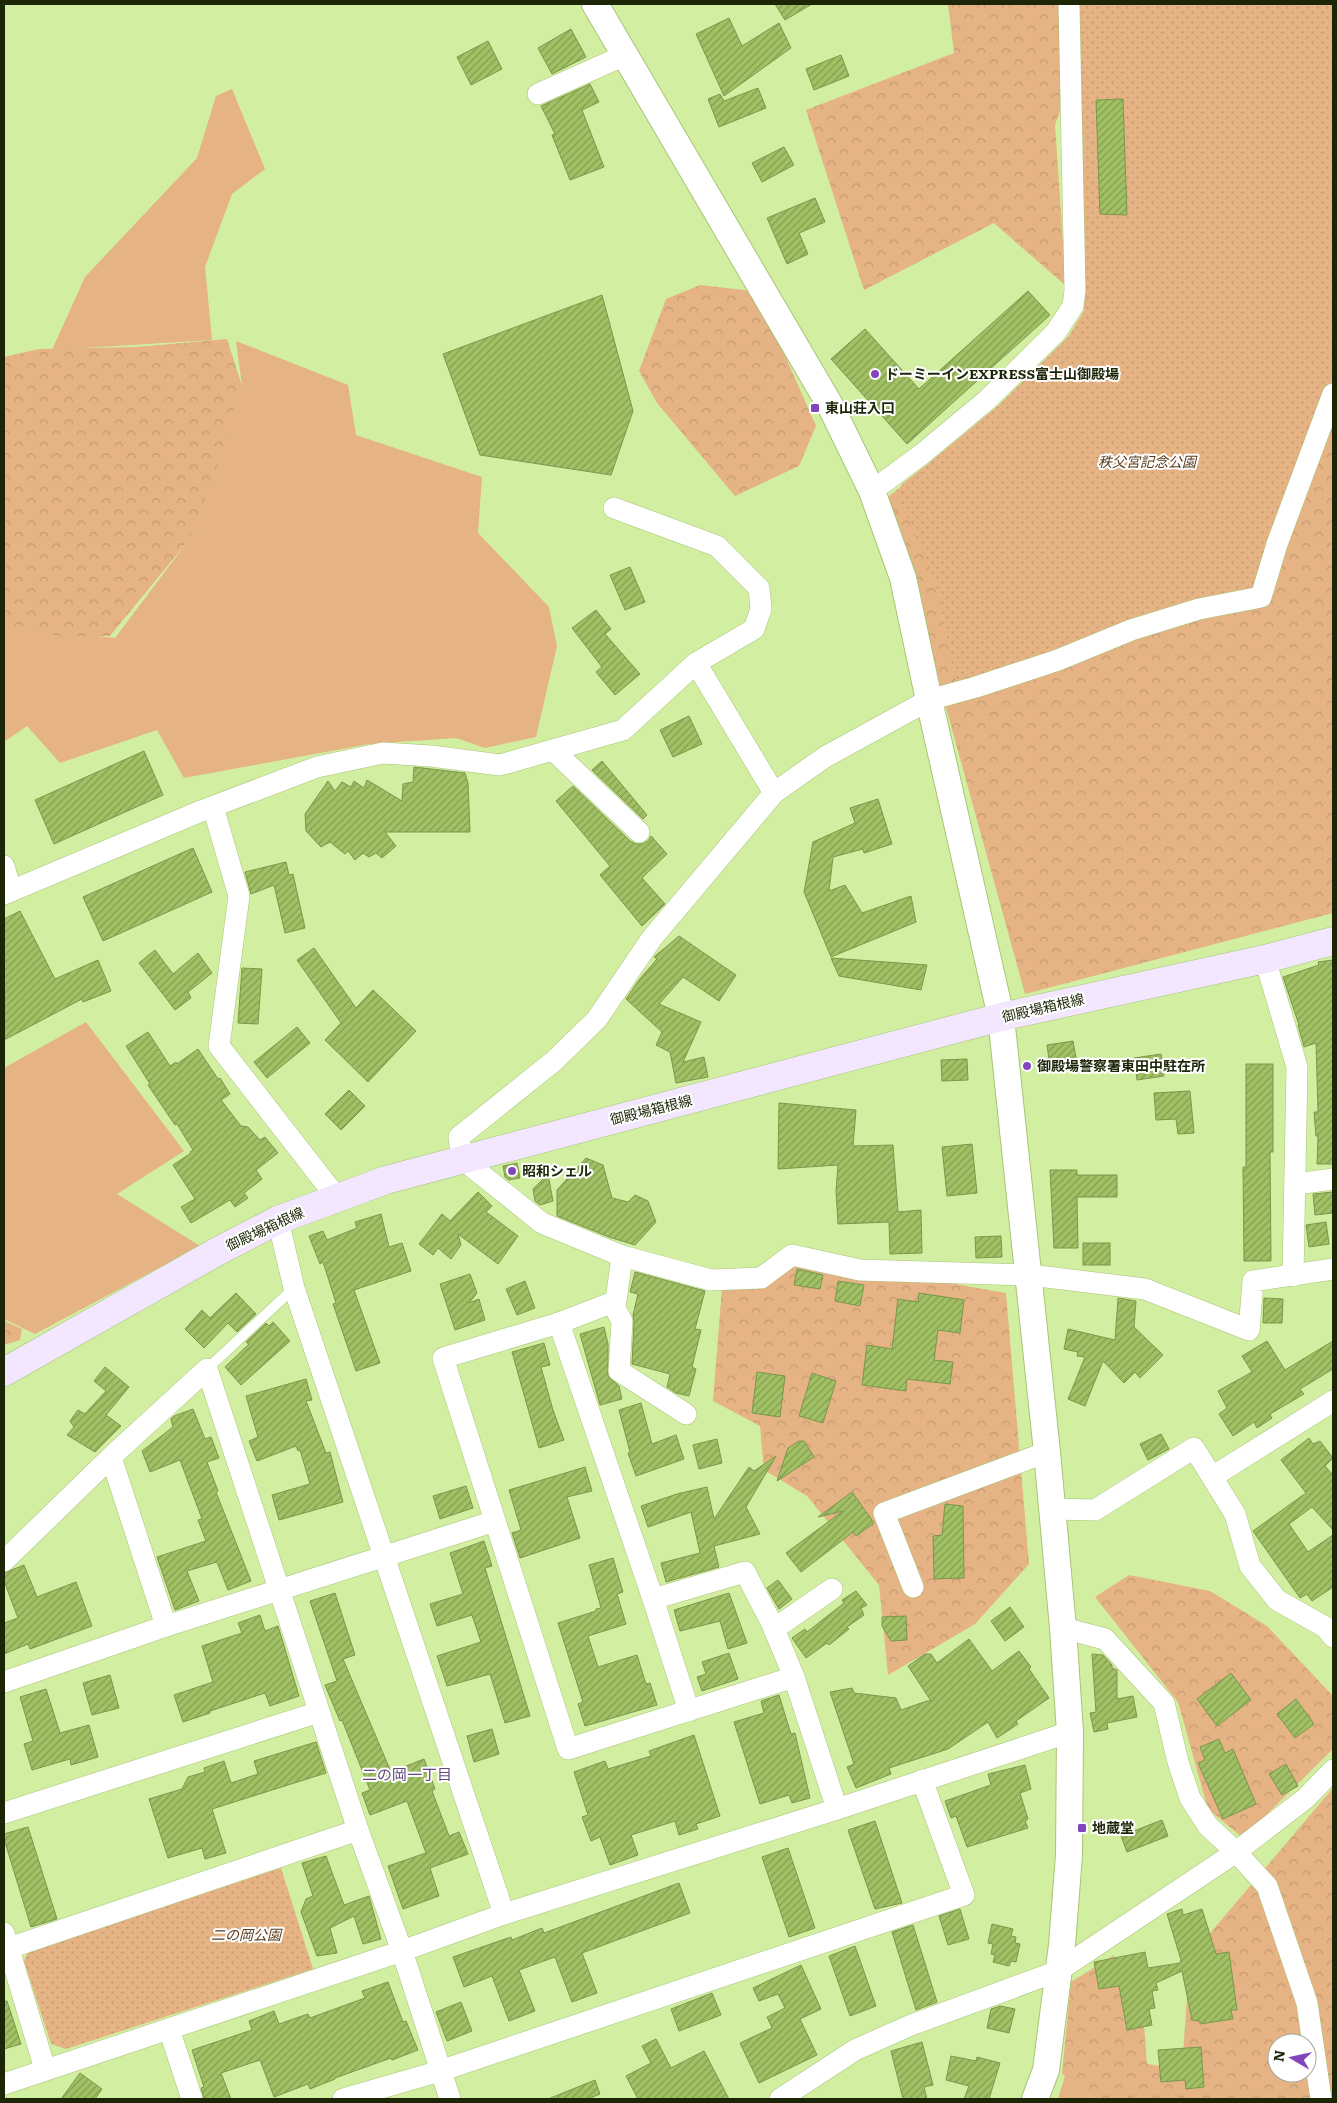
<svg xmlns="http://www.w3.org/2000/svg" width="1337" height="2103" font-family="Literata,'Noto Sans JP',serif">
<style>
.green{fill:#e5b384}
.forest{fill:url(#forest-crowns);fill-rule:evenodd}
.park{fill:url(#park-dots)}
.building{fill:url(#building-hatch);stroke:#7c964c}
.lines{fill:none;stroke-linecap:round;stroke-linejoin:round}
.service-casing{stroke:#a8c478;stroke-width:11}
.minor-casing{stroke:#a8c478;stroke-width:22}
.tertiary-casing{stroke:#a8c478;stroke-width:28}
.secondary-casing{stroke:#a8c478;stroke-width:29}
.service{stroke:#fff;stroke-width:10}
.minor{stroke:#fff;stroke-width:21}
.tertiary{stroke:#fff;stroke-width:26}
.secondary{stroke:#f2e7fe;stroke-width:28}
.poi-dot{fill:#8345bb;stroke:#fff;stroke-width:2}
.labels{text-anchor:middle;stroke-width:4;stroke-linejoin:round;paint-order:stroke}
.poi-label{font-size:14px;font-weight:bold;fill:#1c2607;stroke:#fff;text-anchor:start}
.park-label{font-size:14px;font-style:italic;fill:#583a1a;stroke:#fff}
.street-label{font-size:14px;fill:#1c2607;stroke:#fff}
.neighbourhood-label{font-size:15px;fill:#644783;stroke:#fff}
</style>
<defs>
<pattern id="forest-crowns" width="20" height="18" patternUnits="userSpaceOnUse" patternTransform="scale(1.25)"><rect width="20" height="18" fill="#e5b384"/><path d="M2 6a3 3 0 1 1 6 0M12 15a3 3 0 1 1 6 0" fill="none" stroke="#c49a70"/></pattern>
<pattern id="park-dots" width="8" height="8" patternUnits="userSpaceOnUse" patternTransform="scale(1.25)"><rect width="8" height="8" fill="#e5b384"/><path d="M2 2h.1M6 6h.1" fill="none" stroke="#c49a70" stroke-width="1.8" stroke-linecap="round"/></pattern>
<pattern id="building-hatch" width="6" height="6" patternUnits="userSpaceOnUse" patternTransform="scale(1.25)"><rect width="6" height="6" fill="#a1c164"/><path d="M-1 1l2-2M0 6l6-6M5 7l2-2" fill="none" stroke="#829d50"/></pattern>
</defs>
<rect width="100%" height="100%" fill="#d2efa1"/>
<!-- green -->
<g class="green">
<path d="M232,89L265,169L232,194L205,267L212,340L52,350L85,277L197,158L216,96Z"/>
<path d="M236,341L348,385L356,435L482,477L478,533L549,607L557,646L536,737L485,748L456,738L369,744L184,778L157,730L60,763L27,726L4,742V625L115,638L188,541L242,386Z"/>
<path d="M86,1022L184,1151L117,1194L200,1246L35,1334L4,1319V1068Z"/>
<path d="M1065,2076L1095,2099H1058Z"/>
</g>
<!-- forest -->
<g class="forest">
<path d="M948,4H1099L1055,125L1066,286L994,223L864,290L806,110L954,53Z"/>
<path d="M1333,142V913L1025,994L888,497Z"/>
<path d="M700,285L753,291L779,342L816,426L799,466L735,496L657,403L639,371L666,299Z"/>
<path d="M227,339L242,386L215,474L188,541L110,636H58L4,628V357L39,349L136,347Z"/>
<path d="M792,1255L1006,1293L1029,1564L975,1624L888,1675L879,1585L807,1496L764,1470L760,1426L713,1401L722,1288Z"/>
<path d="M4,1321L22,1329L20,1340L4,1345Z"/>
<path d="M1129,1575L1210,1591L1267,1626L1333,1696V1749L1243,1838L1208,1809L1178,1702L1095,1597Z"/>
<path d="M1333,1788V2099H1095L1062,2074L1071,1982L1114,1955L1126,2009L1143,2011L1147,2064L1182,2069L1190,1957ZM1277,2043H1307V2073H1277Z"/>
</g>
<!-- park -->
<g class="park">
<path d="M1074,4H1333V369L1262,573L1249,588L1188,601L1120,622L1046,652L956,684L935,579L897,495L902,484L928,464L999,405L1068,337L1084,311Z"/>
<path d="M281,1868L313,1969L66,2049L51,2044L24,1961L29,1950Z"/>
</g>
<!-- building -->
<g class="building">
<path d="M775,4H812L785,20Z"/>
<path d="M729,18L742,46L779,23L791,48L724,96L696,34Z"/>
<path d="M571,29L586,57L552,74L538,48Z"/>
<path d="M488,41L502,69L471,85L457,57Z"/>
<path d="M841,55L849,76L814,90L806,69Z"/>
<path d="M590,84L599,102L582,110L604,167L570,180L552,135L555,134L541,106Z"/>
<path d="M758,88L766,108L719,127L708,99L720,94L724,101Z"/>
<path d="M1123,99L1127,215L1100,214L1096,100Z"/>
<path d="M784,147L794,165L762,182L752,163Z"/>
<path d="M815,198L825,222L799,233L808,254L787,264L767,218Z"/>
<path d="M1028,291L1050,315L907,444L831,359L865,329L919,389Z"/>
<path d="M602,295L633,411L611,475L480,455L443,354Z"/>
<path d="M630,567L645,602L625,610L610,575Z"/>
<path d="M596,610L611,629L605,634L640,674L615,695L596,672L602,667L572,628Z"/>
<path d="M689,716L702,744L673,757L660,730Z"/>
<path d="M144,751L163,795L54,844L35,800Z"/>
<path d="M602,761L647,815L643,819L592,770Z"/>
<path d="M414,767L465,773L468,783L470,832H385L396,846L382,858L376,853L369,857L363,853L355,860L348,851L345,854L330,842L321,847L306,831L305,814L328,781L335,791L342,782L351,787L354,781L364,788L367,780L402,801L403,784L413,782Z"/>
<path d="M573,786L630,841L636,844H642L648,841L651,836L667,854L642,878L665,904L642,926L600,875L610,866L556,801Z"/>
<path d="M878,799L892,844L864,853L863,849L833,857L829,891L845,885L862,913L911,896L916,922L831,957L804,892L813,842L855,823L850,808Z"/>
<path d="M193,848L212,892L103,941L83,897Z"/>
<path d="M286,862L289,875L293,874L305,928L285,933L274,885L251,894L245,872Z"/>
<path d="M20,911L55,979L98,960L111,991L83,1002L82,999L4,1040V919Z"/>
<path d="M679,936L736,975L719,1001L683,977L659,1004L701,1022L683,1062L704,1057L708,1077L676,1083L670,1052L656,1045L662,1032L626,999L639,980L657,959L654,957Z"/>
<path d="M314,948L356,1008L373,990L416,1031L368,1082L325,1040L341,1023L297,960Z"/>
<path d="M155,950L173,974L198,953L212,973L188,992L191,998L175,1010L139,963Z"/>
<path d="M831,958L927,965L921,990L839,976Z"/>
<path d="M1333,960V1164H1317L1318,1136H1316L1314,1112H1318L1316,1043L1304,1047L1298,1025H1299L1283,977L1319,965L1318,962Z"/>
<path d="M242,968L262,969L258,1024L238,1023Z"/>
<path d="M297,1027L310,1043L267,1078L254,1062Z"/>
<path d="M148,1032L170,1066L176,1062L177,1064L198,1049L218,1079L220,1078L230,1094L221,1100L241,1126L248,1127L260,1140L265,1137L278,1153L256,1170L262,1179L244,1193L248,1198L235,1207L230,1200L191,1223L181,1207L195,1199L173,1165L191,1153L190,1152L193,1150L177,1124L175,1125L148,1085L150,1084L126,1046Z"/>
<path d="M1073,1041L1077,1063L1050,1067L1047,1045Z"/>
<path d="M1161,1054L1164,1076L1137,1080L1134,1058Z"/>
<path d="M967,1059L968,1080L942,1081L941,1060Z"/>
<path d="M1246,1064H1273V1152H1270L1271,1261H1244L1243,1167H1246Z"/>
<path d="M349,1090L365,1106L341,1130L325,1114Z"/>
<path d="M1190,1091L1194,1133L1178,1134L1176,1119L1156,1120L1154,1093Z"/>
<path d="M779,1103L856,1110L853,1146L893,1145L898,1212L921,1210L922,1253L890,1254L889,1222L838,1224L836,1191L838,1165L778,1169Z"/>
<path d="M972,1144L977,1193L947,1196L942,1147Z"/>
<path d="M586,1158L603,1165L612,1198L628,1202L635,1195L648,1201L656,1222L635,1245L609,1237L557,1216V1190Z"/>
<path d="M517,1163L520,1178L509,1180L505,1177L503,1166Z"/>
<path d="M1050,1170H1077V1175H1117V1197H1077L1078,1248H1054Z"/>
<path d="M548,1174L553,1201L540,1205L535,1201L533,1189Z"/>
<path d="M478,1192L492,1206L486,1212L518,1236L498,1264L458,1234L461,1245L451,1259L438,1248L433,1255L419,1244L442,1214L450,1221Z"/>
<path d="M1333,1192V1213L1315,1215L1313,1194Z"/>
<path d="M381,1214L389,1247L402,1243L411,1271L354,1290L380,1363L356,1371L333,1304L336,1303L323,1262L320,1264L309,1236L323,1231L327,1240L357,1228L355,1222Z"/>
<path d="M1326,1222L1329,1244L1309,1247L1306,1225Z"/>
<path d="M1001,1236L1002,1257L976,1258L975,1237Z"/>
<rect x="1083" y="1243" width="27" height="22"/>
<path d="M797,1269L823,1275L820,1289L794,1285Z"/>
<path d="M635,1272L705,1291L695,1329L701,1330L692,1367L696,1369L689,1396L676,1393L667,1387L670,1374L632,1364L634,1322L633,1315L638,1294L630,1292Z"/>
<path d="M470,1274L477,1293L469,1303L479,1299L485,1320L455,1330L440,1284Z"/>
<path d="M525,1281L535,1308L517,1315L506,1289Z"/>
<path d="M838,1281L864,1285L860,1306L835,1301Z"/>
<path d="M236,1293L256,1314L237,1332L228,1323L204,1348L185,1329L202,1310L210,1318Z"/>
<path d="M919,1293L964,1300L960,1333L938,1330L934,1360L953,1362L950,1384L907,1379L906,1391L862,1385L867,1345L892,1349L898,1299L918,1302Z"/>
<path d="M1118,1298L1136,1301L1134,1327L1163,1355L1140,1378L1135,1372L1124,1383L1103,1361L1085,1406L1068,1399L1085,1357L1077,1356L1078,1352L1064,1349L1068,1329L1115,1340Z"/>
<path d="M1264,1298L1283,1299L1282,1323H1263Z"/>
<path d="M273,1322L290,1341L241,1385L225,1367L249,1344L246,1342L266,1323L269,1326Z"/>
<path d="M604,1327L608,1344V1376L619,1386L622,1399L600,1405L580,1334Z"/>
<path d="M1267,1341L1285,1370L1333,1341V1369L1300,1389L1304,1394L1270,1414L1272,1418L1257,1428L1254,1422L1233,1436L1219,1414L1227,1408L1218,1391L1252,1372L1242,1356Z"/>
<path d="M544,1343L550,1365L541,1367L553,1410L564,1440L539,1448L512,1352Z"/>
<path d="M105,1367L129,1387L106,1415L121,1426L95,1452L67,1435L74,1427L70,1421L78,1410L85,1414L106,1391L94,1381Z"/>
<path d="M757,1372L785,1376L780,1417L752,1413Z"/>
<path d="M812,1373L836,1381L823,1423L799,1416Z"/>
<path d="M306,1379L312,1400L306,1401L326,1453L330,1452L343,1502L279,1520L272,1495L310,1484L300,1450L298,1451L296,1446L257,1461L249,1441L258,1437L246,1396Z"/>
<path d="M641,1403L652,1444L676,1435L684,1459L636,1476L628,1453L630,1452L619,1410Z"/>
<path d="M193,1409L205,1439L211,1437L219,1458L207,1462L218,1491L216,1492L251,1581L228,1590L217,1562L187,1571L199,1601L175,1610L157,1557L206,1541L198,1520L202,1519L180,1460L150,1472L142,1451L173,1427L171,1419L174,1416Z"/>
<path d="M1161,1434L1169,1449L1148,1460L1140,1444Z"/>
<path d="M1309,1438L1313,1444L1320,1441L1333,1458L1325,1466L1333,1475V1530L1312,1507L1289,1524L1308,1552L1333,1535V1587L1312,1601L1307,1594L1300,1598L1253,1531L1306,1493L1281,1460Z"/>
<path d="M717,1439L722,1463L699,1469L693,1445Z"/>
<path d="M799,1441H804L814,1457L777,1481L788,1448Z"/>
<path d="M776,1456L746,1507L760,1534L714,1546L719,1567L666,1582L661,1563L700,1553L691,1512L648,1527L641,1506L677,1494L707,1487L714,1519L749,1467L754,1471Z"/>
<path d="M585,1467L592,1491L567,1497L580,1538L520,1558L512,1533L521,1530L509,1490Z"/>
<path d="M466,1486L473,1508L440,1519L433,1496Z"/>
<path d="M852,1492L874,1523L856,1536L853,1532L801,1572L786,1553L843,1511L818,1517Z"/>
<path d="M945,1504L963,1506L964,1578L934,1579L933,1536L942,1535Z"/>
<path d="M484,1541L492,1566L485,1568L530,1716L505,1723L490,1674L447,1686L437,1656L481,1642L472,1615L437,1626L430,1604L463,1594L450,1553Z"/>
<path d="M613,1558L623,1592L617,1594L626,1624L588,1636L598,1667L637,1655L646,1684L650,1683L657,1705L585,1726L578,1704L583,1702L558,1623L596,1611V1609L601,1608L589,1565Z"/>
<path d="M24,1565L37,1597L76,1582L92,1626L30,1649L28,1644L4,1654V1623L18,1618L4,1581V1573Z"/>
<path d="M778,1580L792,1599L779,1609L767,1588Z"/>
<path d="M856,1591L867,1605L861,1608L864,1615L847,1627L849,1629L829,1645L827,1643L806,1658L792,1638L805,1629L807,1632L844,1603L842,1600Z"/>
<path d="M335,1593L355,1655L343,1659L391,1772L424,1759L435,1789L432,1791L449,1836L459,1832L468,1854L430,1868L439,1896L403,1909L388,1866L426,1853L407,1801L370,1815L362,1793L370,1790L342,1720L340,1721L325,1685L337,1681L310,1601Z"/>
<path d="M729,1593L747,1643L728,1649L720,1621L680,1631L674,1610Z"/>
<path d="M1010,1607L1024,1627L1005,1641L991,1621Z"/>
<path d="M260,1615L265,1631L278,1626L299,1696L270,1706L265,1693L210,1711V1713L183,1722L174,1695L213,1682L202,1646L242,1633L238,1623Z"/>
<path d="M906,1616L907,1640L891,1641L882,1626V1617Z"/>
<path d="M969,1639L992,1671L1019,1651L1031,1667L1029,1669L1049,1698L1016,1721L1018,1724L997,1738L988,1722L948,1749L889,1768L891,1774L856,1788L847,1767L854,1764L830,1692L852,1688L854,1693L896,1698L901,1710L927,1701H931L908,1666L925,1654H931L937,1663Z"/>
<path d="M729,1653L738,1679L702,1691L697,1677L706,1674L702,1662Z"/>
<path d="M1092,1654L1103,1655L1112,1665V1668L1117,1670V1699L1133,1696L1137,1717L1107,1723L1108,1729L1094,1732L1090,1713L1096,1712Z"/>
<path d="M1231,1673L1251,1700L1217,1726L1197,1699Z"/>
<path d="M110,1675L119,1708L92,1715L83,1683Z"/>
<path d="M46,1689L60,1733L89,1725L98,1757L71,1765L70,1759L32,1770L24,1744L33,1741L20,1697Z"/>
<path d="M779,1695L791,1734L795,1733L810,1798L792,1803L789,1795L760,1804L734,1722L764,1713L761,1701Z"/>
<path d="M1296,1699L1314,1724L1295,1738L1277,1714Z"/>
<path d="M492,1729L499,1754L474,1762L467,1736Z"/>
<path d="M694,1735L720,1816L696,1824L698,1829L679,1835L675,1821L631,1835L638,1855L610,1865L600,1837L591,1841L582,1817L588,1815L574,1772L605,1761L608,1769L651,1756L649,1751Z"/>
<path d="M1219,1739L1225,1753L1233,1749L1256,1804L1223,1819L1198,1763L1205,1760L1200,1747Z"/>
<path d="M316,1742L326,1773L212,1809L226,1853L205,1859L202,1848L168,1858L149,1799L182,1789L188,1777L205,1772L204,1768L224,1761L231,1783L258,1774L254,1761Z"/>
<path d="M1286,1764L1298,1786L1282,1795L1269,1774Z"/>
<path d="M1025,1765L1031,1789L1020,1793L1028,1819L1025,1821L1028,1828L967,1847L956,1816L951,1818L945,1801L991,1785L988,1774Z"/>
<path d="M1162,1820L1168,1836L1127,1852L1121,1836Z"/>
<path d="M875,1821L902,1903L875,1909L848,1830Z"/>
<path d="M28,1827L57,1919L31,1927L4,1839V1834Z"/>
<path d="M788,1848L815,1928L789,1937L762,1857Z"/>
<path d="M326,1856L344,1905L369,1896L381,1939L363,1944L354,1916L330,1928L337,1953L317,1956L301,1912L306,1899L313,1896L302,1863Z"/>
<path d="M679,1883L690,1913L582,1953L597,1993L572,2002L555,1957L519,1970L535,2011L509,2021L492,1976L464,1987L453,1957L511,1937L512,1940L542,1928L544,1933Z"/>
<path d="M960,1909L969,1939L948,1945L939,1916Z"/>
<path d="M1182,1909L1183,1915L1202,1909L1216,1954L1229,1952L1237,2010H1231L1233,2019L1200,2024V2021L1192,2020L1182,1971L1156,1983L1158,1990L1152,1991L1155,2008L1149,2009L1152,2025L1127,2030L1119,1986L1099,1989L1094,1962L1145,1952L1148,1968L1180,1963L1181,1960L1167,1914Z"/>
<path d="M992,1924L1013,1929L1011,1936L1016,1937L1015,1943L1020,1944L1016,1962L1011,1961L1009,1966L993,1962L995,1955L991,1954L993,1944L988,1943Z"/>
<path d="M913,1925L937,2002L916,2010L892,1932Z"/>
<path d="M855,1946L876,2006L850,2016L829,1956Z"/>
<path d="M801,1965L821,2009L800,2019L817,2055L759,2083L740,2043L772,2028L767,2017L785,2008L778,1994L759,2001L753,1988Z"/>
<path d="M388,1982L403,2022L406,2021L418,2050L392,2060L391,2058L335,2078V2079L310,2089L308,2084L274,2097L260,2060L221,2073L231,2099H204L201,2088L204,2087L192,2050L252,2030L249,2021L274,2011L279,2024L308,2014L310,2018L365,1998L362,1991Z"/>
<path d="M712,1993L721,2015L679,2031L671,2009Z"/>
<path d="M4,2001H7L21,2044L4,2049Z"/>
<path d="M461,2002L472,2031L447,2041L436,2012Z"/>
<path d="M1000,2006L1015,2009L1009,2033L987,2028L991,2009Z"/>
<path d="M656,2039L671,2068L704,2051L729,2099H638L626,2076L651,2063L642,2046Z"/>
<path d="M922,2042L933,2085L924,2087L927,2099H903L891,2051Z"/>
<path d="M1201,2047L1204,2087L1186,2089L1185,2080L1161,2082L1158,2050Z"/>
<path d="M951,2056L976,2061L977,2057L1000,2063L989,2099H964L969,2086L946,2080Z"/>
<path d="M80,2073L102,2089L95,2099H61Z"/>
<path d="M595,2080L600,2094L588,2099H548Z"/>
</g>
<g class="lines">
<!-- service casing -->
<g class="service-casing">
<path id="service" d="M207,1369L294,1288"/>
</g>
<!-- minor casing -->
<g class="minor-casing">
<g id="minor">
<path d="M538,94L625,55"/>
<path d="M1333,394L1277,544L1261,597L1199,609L1131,630L1058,660L976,687L929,700L825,757L774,793L652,938L597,1019L554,1061L459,1137L462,1159L542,1223L622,1256L711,1280L761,1278L792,1255L860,1270L1030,1275L1145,1289L1249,1330L1253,1281L1333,1269"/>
<path d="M872,491L922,454L987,400L1056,332L1073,306L1075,290L1069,4"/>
<path d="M696,663L774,793"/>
<path d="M553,750L639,832"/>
<path d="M213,807L239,896L219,1046L337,1198"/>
<path d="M4,866L11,891"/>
<path d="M4,894L201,811L317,767L383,753L431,756L500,765L623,730L696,663L754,629L761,609L759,588L717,546L614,508"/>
<path d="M1265,959L1297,1067L1293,1276"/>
<path d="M1296,1184L1333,1179"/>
<path d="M278,1220L294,1288L504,1914"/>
<path d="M622,1256L616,1301L559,1323L443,1358L568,1749L794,1677L837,1809"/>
<path d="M612,1303L622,1321L619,1371L686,1414"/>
<path d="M559,1323L653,1599L689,1711"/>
<path d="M1333,1401L1212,1477L1235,1514L1250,1566L1277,1600L1325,1627L1333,1637"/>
<path d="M111,1457L166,1626"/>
<path d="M1052,1509L1095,1510L1194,1448L1212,1477"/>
<path d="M4,1561L111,1457L207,1369L358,1830L402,1951L450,2099"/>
<path d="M913,1587L884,1513L1047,1452"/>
<path d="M653,1599L745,1572L772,1624L794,1677"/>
<path d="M1063,1628L1105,1639L1164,1703L1178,1762L1190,1798L1208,1826L1236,1852L1267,1886L1307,2003L1321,2099"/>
<path d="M774,1629L832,1589"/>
<path d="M4,1682L166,1626L495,1521"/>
<path d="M4,1813L319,1712"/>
<path d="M4,1933L45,2069"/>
<path d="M9,1948L358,1830"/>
<path d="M169,2029L192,2099"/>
<path d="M4,2084L402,1951L504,1914L837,1809L1070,1732"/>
<path d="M343,2099L440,2071L964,1895L922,1780"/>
<path d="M780,2099L855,2050L911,2025L1058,1971L1236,1852L1306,1798L1333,1770"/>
</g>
</g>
<!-- tertiary casing -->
<g class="tertiary-casing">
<path id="tertiary" d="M595,4L830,405L872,491L903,578L929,700L1001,1017L1047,1452L1063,1628L1070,1732L1069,1855L1062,1945L1046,2070L1035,2099"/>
</g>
<!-- secondary casing -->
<g class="secondary-casing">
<path id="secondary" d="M4,1372L220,1250L278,1220L386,1180L1001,1017L1265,959L1333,941"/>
</g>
<!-- service -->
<use href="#service" class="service"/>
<!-- minor -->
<use href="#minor" class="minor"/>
<!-- tertiary -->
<use href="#tertiary" class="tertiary"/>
<!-- secondary -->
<use href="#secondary" class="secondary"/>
</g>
<!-- markers -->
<g class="poi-dot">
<circle cx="875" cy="374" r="5"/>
<rect x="810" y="403" width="10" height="10" rx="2.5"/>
<circle cx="1027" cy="1066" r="5"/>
<circle cx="512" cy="1171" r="5"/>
<rect x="1077" y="1823" width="10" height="10" rx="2.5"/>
</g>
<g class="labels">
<!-- poi labels -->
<g class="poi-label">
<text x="885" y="379">ドーミーインEXPRESS富士山御殿場</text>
<text x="825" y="413">東山荘入口</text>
<text x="1037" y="1071">御殿場警察署東田中駐在所</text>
<text x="522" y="1176">昭和シェル</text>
<text x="1092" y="1833">地蔵堂</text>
</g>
<!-- park labels -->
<g class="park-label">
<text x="1147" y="467">秩父宮記念公園</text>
<text x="246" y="1940">二の岡公園</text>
</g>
<!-- street labels -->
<g class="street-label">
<text transform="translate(1043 1008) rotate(-13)" y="5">御殿場箱根線</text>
<text transform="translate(651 1110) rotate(-14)" y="5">御殿場箱根線</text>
<text transform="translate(265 1229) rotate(-25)" y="5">御殿場箱根線</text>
</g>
<!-- neighbourhood labels -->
<g class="neighbourhood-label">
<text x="407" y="1780">二の岡一丁目</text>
</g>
</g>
<!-- border -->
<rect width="1337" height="2103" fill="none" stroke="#1c2607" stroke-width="10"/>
<!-- north arrow -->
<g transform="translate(1292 2058) rotate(279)"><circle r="24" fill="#ffffff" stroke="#a4a89c"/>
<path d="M0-4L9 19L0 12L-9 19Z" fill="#8345bb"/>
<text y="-8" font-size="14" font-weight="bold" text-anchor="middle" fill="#1c2607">N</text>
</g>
</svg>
